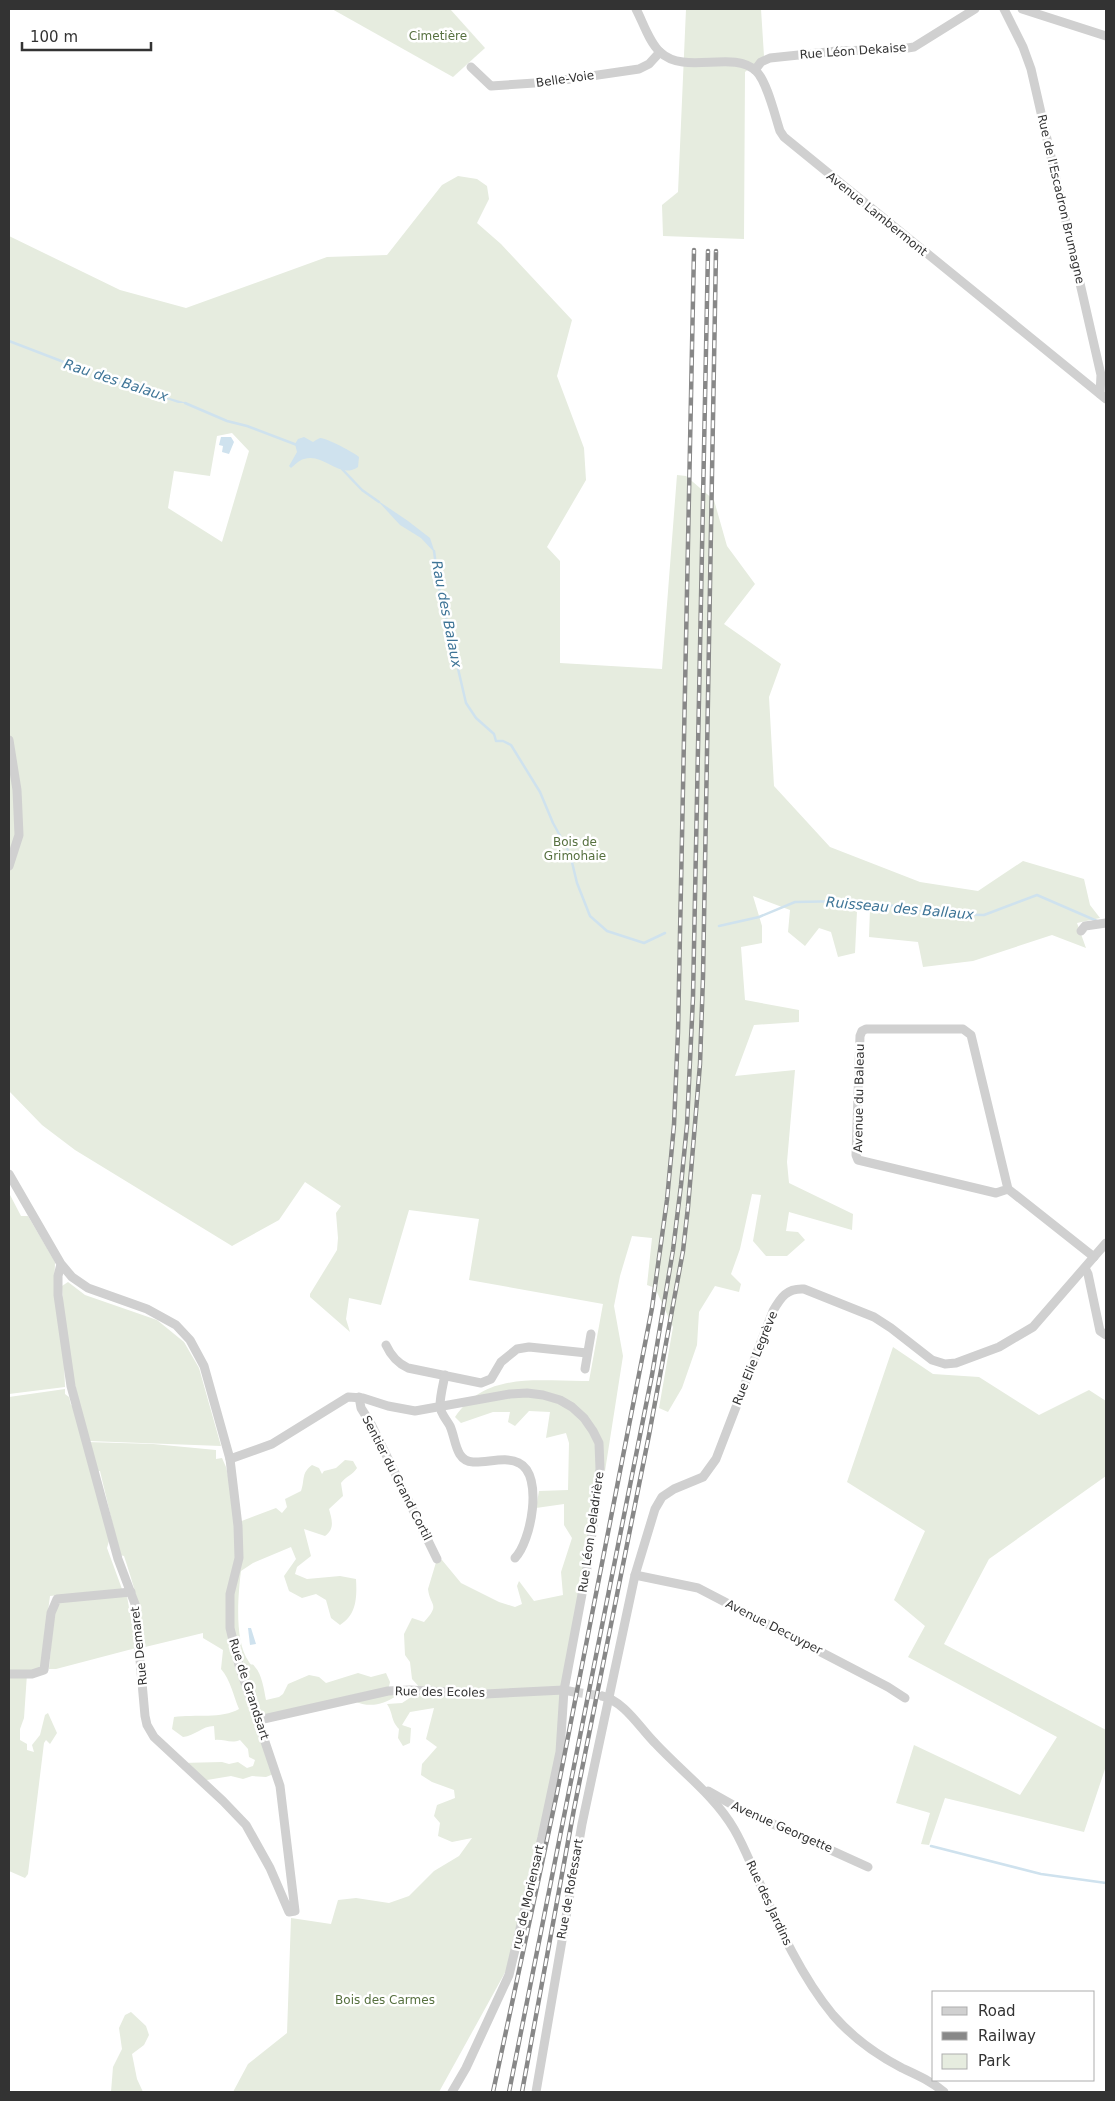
<svg xmlns="http://www.w3.org/2000/svg" width="1115" height="2101" font-family="'DejaVu Sans',sans-serif">
<style>
.green{fill:#e6ecdf;fill-rule:evenodd}
.water{fill:#cfe2ee}
.lines{fill:none;stroke-linecap:round;stroke-linejoin:round}
.stream{stroke:#cfe2ee;stroke-width:2.5}
.minor-tunnel{stroke:#d6d6d6;stroke-width:9;stroke-dasharray:9 4.5;stroke-linecap:butt}
.minor{stroke:#d0d0d0;stroke-width:9}
.rail-casing{stroke:#888;stroke-width:4.5}
.rail{stroke:#fff;stroke-width:2.5;stroke-dasharray:8;stroke-linecap:butt}
.labels{text-anchor:middle;stroke-width:5;stroke-linejoin:round;paint-order:stroke}
.park-label{font-size:12px;fill:#56703f;stroke:#fff}
.street-label{font-size:12px;fill:#333;stroke:#fff}
.water-label{font-size:14px;font-style:italic;fill:#3f7597;stroke:#fff}
</style>
<rect width="100%" height="100%" fill="#fff"/>
<!-- green -->
<g class="green">
<path d="M332,9H450L485,48L453,77Z"/>
<path d="M686,9H761L764,56L745,72L744,239L663,236L662,205L678,192Z"/>
<path d="M458,176L477,179L487,186L489,199L477,223L501,244L572,320L557,376L584,448L586,480L547,547L560,561V663L662,669L677,475L686,476L714,500L727,546L755,584L724,624L781,664L769,697L774,786L830,847L920,882L978,891L1023,861L1084,879L1090,905L1100,918L1077,923L1086,948L1052,935L973,961L923,967L918,942L869,937L870,909L857,911L855,953L838,957L831,932L819,928L805,946L788,932L790,910L753,896L762,926V943L741,947L745,1000L799,1010V1022L754,1025L735,1076L795,1070L787,1162L789,1183L853,1214L852,1230L789,1212L786,1231L798,1232L805,1240L787,1256H766L753,1241L761,1195L752,1194L740,1249L731,1274L741,1284L739,1292L715,1286L699,1312L697,1345L682,1388L668,1412L659,1408L673,1327L655,1288L647,1285L652,1238L632,1236L620,1276L614,1306L623,1356L600,1503L556,1762L512,1960L439,2092H233L248,2064L287,2033L291,1918L331,1924L338,1900L356,1898L389,1903L409,1896L434,1871L459,1856L472,1838L452,1842L438,1836L440,1823L434,1816L437,1805L455,1798L454,1790L432,1782L421,1775L422,1764L437,1747L426,1739L434,1708L410,1712L402,1725L411,1728L410,1743L403,1746L398,1738L399,1729C390,1719 394,1715 387,1704L402,1703L422,1690L412,1679L410,1662L405,1655L404,1634L412,1618L424,1622C441,1603 430,1607 428,1589L437,1559L442,1560L461,1583L499,1602L515,1607L522,1604L517,1586L519,1581L534,1601L563,1595L561,1572L572,1538L564,1525V1504L536,1508L539,1491L568,1490L569,1443L566,1433L546,1438L550,1412L529,1411L515,1426L508,1422L510,1412H493L461,1423L455,1417C487,1370 539,1382 589,1381L603,1304L469,1280L479,1219L409,1210L381,1305L349,1298L346,1319L350,1332L310,1297V1294L337,1250L338,1238L336,1213L341,1206L305,1182L279,1220L232,1246L75,1150L42,1125L9,1091V236L120,290L186,308L327,257L387,255L442,185ZM232,433L249,451L222,542L168,508L174,471L210,476L217,436Z"/>
<path d="M9,1193L21,1216H28L55,1262L54,1293L64,1363L65,1387L9,1394Z"/>
<path d="M68,1282L85,1295L157,1320L184,1342L199,1368L221,1446L89,1441C75,1390 64,1339 62,1286Z"/>
<path d="M893,1347L933,1374L979,1377L1039,1415L1089,1390L1106,1401V1476L989,1559L944,1644L1106,1730V1766L1084,1832L945,1798L929,1845L921,1844L930,1813L896,1803L914,1745L1020,1795L1057,1737L908,1657L925,1626L894,1600L925,1531L847,1482Z"/>
<path d="M65,1389V1394L69,1397L71,1405L77,1408L87,1442L153,1444L216,1450V1459L222,1458L226,1467L239,1522L276,1508L282,1513L287,1507L285,1499L301,1491C305,1480 301,1473 312,1465L319,1468L322,1474L324,1471L336,1468L345,1460L353,1461L357,1468C353,1475 346,1476 341,1483L343,1496L329,1509C332,1520 335,1529 325,1536L304,1529L311,1556L297,1567L295,1574L307,1579L340,1576L356,1579C357,1596 357,1615 340,1625L331,1618L326,1600L316,1594L302,1598L289,1591L284,1576L296,1559L291,1547L253,1563L241,1571C238,1595 234,1642 249,1662C252,1667 252,1662 255,1667C262,1674 264,1690 266,1700L279,1697L283,1694L288,1684L309,1675L319,1677L326,1683L358,1673L371,1677L386,1673L390,1682L388,1691L396,1696C383,1705 369,1708 354,1701L259,1720L276,1773L266,1777L252,1776L243,1779L231,1776L201,1781L181,1763L222,1762L229,1764L238,1762L247,1768L253,1766L255,1760L249,1757L248,1749L240,1740C231,1744 224,1739 215,1740L214,1726C202,1726 195,1736 183,1737L172,1729L174,1717C195,1714 222,1719 239,1709C233,1695 231,1681 221,1669L223,1650L203,1638V1633L141,1648C144,1615 134,1587 124,1556L120,1555L100,1471H95L109,1541L107,1548L122,1589L50,1596L41,1665L37,1670H9V1397Z"/>
<path d="M127,1596L136,1648L56,1669H49L54,1611L61,1602Z"/>
<path d="M9,1674H27L24,1718L20,1729V1740L27,1744V1750L34,1752L32,1745L40,1735L45,1715L48,1713L57,1733L50,1744L46,1740L44,1743L28,1874L25,1878L9,1871Z"/>
<path d="M131,2012L146,2026L149,2035L144,2045L132,2054L137,2079L143,2092H111L113,2067L122,2049L119,2028L125,2015Z"/>
</g>
<!-- water -->
<g class="water">
<path d="M132,387L187,403H178Z"/>
<path d="M221,437H231L234,442L229,454L222,452L223,446L219,445Z"/>
<path d="M304,437L313,442C315,441 317,439 320,438C325,437 355,453 359,457L358,467C339,480 325,453 304,459C299,460 295,465 291,468L289,466L297,452L295,444L298,439Z"/>
<path d="M377,500L408,521L430,538L435,553L421,538L400,525Z"/>
<path d="M248,1628H251L256,1644L250,1645Z"/>
</g>
<g class="lines">
<!-- stream -->
<g class="stream">
<path d="M9,341L69,364"/>
<path d="M109,379L134,388"/>
<path d="M185,403L227,421L247,426L297,445"/>
<path d="M342,469L362,490L379,502"/>
<path d="M434,551L439,587L466,703L476,718L494,734L496,741H503L511,745L540,792L553,823L570,854L577,883L590,916L607,931L644,943L665,933"/>
<path d="M719,926L759,917L795,902L848,901L883,904L935,914L984,915L1037,895L1097,921"/>
<path d="M931,1846L1041,1874L1106,1883"/>
</g>
<!-- minor-tunnel -->
<path class="minor-tunnel" d="M574,1692L602,1696"/>
<!-- minor -->
<g class="minor">
<path d="M636,9C643,22 649,42 660,52C685,76 733,49 756,71C767,81 775,116 780,131L784,137L1106,399"/>
<path d="M1004,9L1023,47L1031,69L1101,375L1100,394"/>
<path d="M1022,9L1106,36"/>
<path d="M471,67L491,86L550,82L639,69L649,64L660,52"/>
<path d="M755,70L761,62L770,58L837,51L901,49L914,47L975,9"/>
<path d="M9,740L17,790L19,835L9,866"/>
<path d="M1081,931L1085,926L1106,923"/>
<path d="M9,1174L61,1264L72,1277L88,1288L147,1309L176,1325L190,1340L204,1366L230,1459L238,1526L239,1558L230,1594V1628L239,1665L280,1786L295,1911L289,1912L270,1868L246,1825L223,1801L154,1737L147,1725L145,1716L135,1604L118,1559L71,1386L58,1295V1276L61,1264"/>
<path d="M1008,1189L996,1193L858,1160L856,1155L860,1036L862,1031L866,1029H963L971,1035L1008,1189L1094,1257"/>
<path d="M1085,1268L1088,1274L1100,1331L1106,1335"/>
<path d="M386,1345C391,1356 397,1363 408,1368L481,1383L491,1379L501,1362L517,1349L529,1347L587,1353"/>
<path d="M585,1369L591,1334"/>
<path d="M445,1375C443,1385 440,1396 440,1406C440,1413 447,1420 450,1426C456,1439 455,1461 473,1462C487,1463 506,1456 519,1463C544,1475 531,1542 515,1558"/>
<path d="M359,1397L361,1408L371,1424L437,1559"/>
<path d="M230,1459L272,1444L348,1397L363,1398L388,1406L415,1411L510,1394L527,1393L543,1395L560,1400L572,1407L584,1418L593,1431L599,1443L600,1469L589,1557L564,1690L560,1752L542,1837L509,1975L466,2068L452,2092"/>
<path d="M635,1575L698,1588L888,1687L905,1698"/>
<path d="M9,1674H32L44,1670L51,1613L57,1599L131,1592"/>
<path d="M602,1696C624,1701 640,1728 655,1743C682,1772 714,1795 734,1829C744,1846 751,1865 760,1884C780,1929 801,1976 833,2015C852,2037 877,2055 902,2068C917,2075 931,2081 944,2092"/>
<path d="M259,1720L388,1691L410,1690L485,1694L564,1690L574,1692"/>
<path d="M708,1791L740,1809L868,1867"/>
<path d="M536,2092L582,1824L635,1575L655,1509L662,1497L674,1489L703,1477L716,1459L773,1311C781,1297 787,1288 804,1289L874,1317L891,1328L932,1360L945,1364L956,1363L999,1347L1033,1327L1106,1243"/>
</g>
<!-- rail casing -->
<g class="rail-casing">
<g id="rail">
<path d="M493,2092L557,1793L652,1308L667,1200L674,1125L678,1032L694,250"/>
<path d="M509,2092L652,1375L673,1250L681,1185L687,1125L693,997L708,251"/>
<path d="M522,2092L574,1809L649,1435L683,1251L688,1207L700,1064L703,977L716,251"/>
</g>
</g>
<!-- rail -->
<use href="#rail" class="rail"/>
</g>
<g class="labels">
<!-- park labels -->
<g class="park-label">
<text x="438" y="40">Cimetière</text>
<text x="575" y="846">Bois de<tspan x="575" dy="14">Grimohaie</tspan></text>
<text x="385" y="2004">Bois des Carmes</text>
</g>
<!-- street labels -->
<g class="street-label">
<text transform="translate(853 51) rotate(-4)" y="4">Rue Léon Dekaise</text>
<text transform="translate(565 79) rotate(-8)" y="4">Belle-Voie</text>
<text transform="translate(1061 199) rotate(77)" y="4">Rue de l'Escadron Brumagne</text>
<text transform="translate(877 214) rotate(39)" y="4">Avenue Lambermont</text>
<text transform="translate(859 1098) rotate(-89)" y="4">Avenue du Baleau</text>
<text transform="translate(755 1358) rotate(-68)" y="4">Rue Elie Legrève</text>
<text transform="translate(397 1478) rotate(63)" y="4">Sentier du Grand Cortil</text>
<text transform="translate(591 1532) rotate(-82)" y="4">Rue Léon Deladrière</text>
<text transform="translate(774 1627) rotate(27)" y="4">Avenue Decuyper</text>
<text transform="translate(139 1646) rotate(-96)" y="4">Rue Demaret</text>
<text transform="translate(249 1689) rotate(72)" y="4">Rue de Grandsart</text>
<text transform="translate(440 1692) rotate(1)" y="4">Rue des Ecoles</text>
<text transform="translate(782 1827) rotate(24)" y="4">Avenue Georgette</text>
<text transform="translate(570 1889) rotate(-80)" y="4">Rue de Rofessart</text>
<text transform="translate(528 1897) rotate(-77)" y="4">rue de Moriensart</text>
<text transform="translate(769 1903) rotate(65)" y="4">Rue des Jardins</text>
</g>
<!-- water labels -->
<g class="water-label">
<text transform="translate(116 380) rotate(18)" y="5">Rau des Balaux</text>
<text transform="translate(447 614) rotate(79)" y="5">Rau des Balaux</text>
<text transform="translate(900 908) rotate(5)" y="5">Ruisseau des Ballaux</text>
</g>
</g>
<!-- border -->
<rect width="1115" height="2101" fill="none" stroke="#333333" stroke-width="20"/>
<!-- legend -->
<rect x="932" y="1991" width="162" height="90" fill="#ffffff" stroke="#adadad"/>
<rect x="942" y="2007" width="25" height="8" fill="#d0d0d0" stroke="#adadad"/>
<text x="978" y="2016" font-size="15" fill="#333333">Road</text>
<rect x="942" y="2032" width="25" height="8" fill="#888888" stroke="#adadad"/>
<text x="978" y="2041" font-size="15" fill="#333333">Railway</text>
<rect x="942" y="2054" width="25" height="15" fill="#e6ecdf" stroke="#adadad"/>
<text x="978" y="2066" font-size="15" fill="#333333">Park</text>
<!-- scale -->
<path d="M22 42v8h129v-8" fill="none" stroke="#333333" stroke-width="2.5"/>
<text x="30" y="42" font-size="15" fill="#333333" stroke="#ffffff" stroke-width="4" paint-order="stroke">100 m</text>
</svg>
